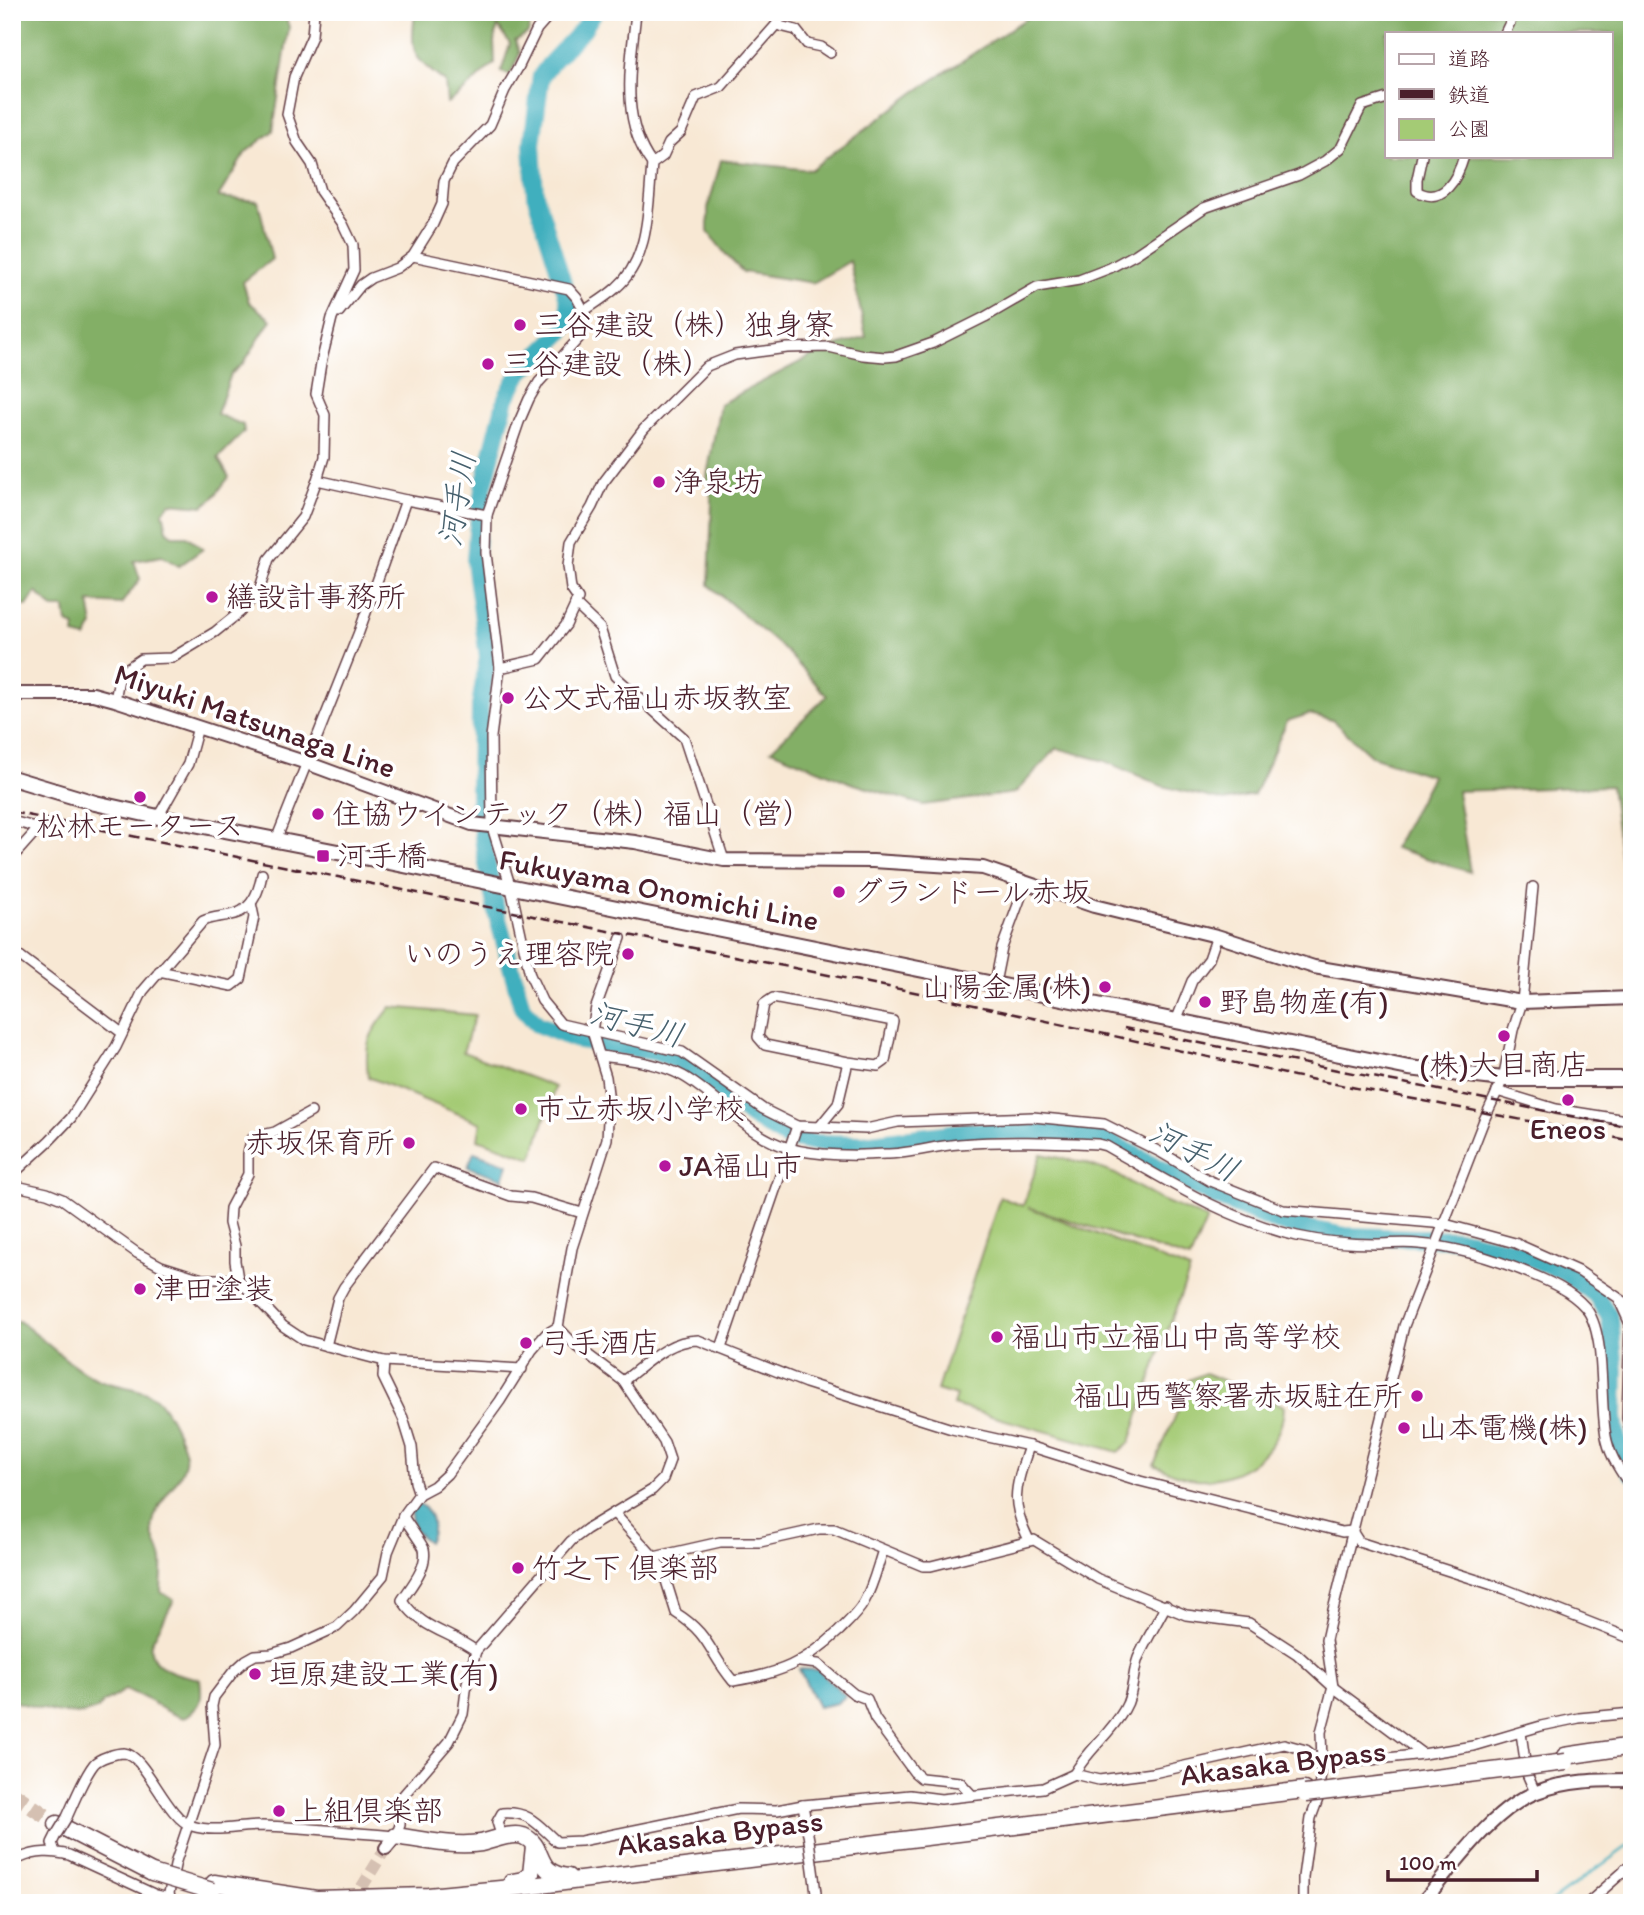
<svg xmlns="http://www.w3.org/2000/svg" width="1644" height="1915" font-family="Itim,'Klee One',sans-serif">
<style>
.green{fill:#a4cb75;stroke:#777550;stroke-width:2}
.forest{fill:#83af66;stroke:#666748;stroke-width:2;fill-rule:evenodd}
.water{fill:#41afbe;stroke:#466774;stroke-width:2}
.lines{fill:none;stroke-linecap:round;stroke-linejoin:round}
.stream{stroke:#41afbe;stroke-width:2.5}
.river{stroke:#41afbe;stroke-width:18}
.secondary-tunnel{stroke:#d5c0b2;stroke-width:12;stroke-dasharray:12 6;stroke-linecap:butt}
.highway-tunnel{stroke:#d5c0b2;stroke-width:16;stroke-dasharray:16 8;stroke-linecap:butt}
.street-casing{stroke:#643d44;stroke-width:12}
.secondary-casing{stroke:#643d44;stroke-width:16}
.primary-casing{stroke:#643d44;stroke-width:18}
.highway-casing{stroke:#643d44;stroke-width:19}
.street{stroke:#fff;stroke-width:9}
.secondary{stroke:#fff;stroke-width:12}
.primary{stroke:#fff;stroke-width:14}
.highway{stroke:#fff;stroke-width:16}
.rail{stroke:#4a1f2b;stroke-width:2.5;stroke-dasharray:10 5;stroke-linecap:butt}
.street-bridge-casing{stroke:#643d44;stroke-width:12;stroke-linecap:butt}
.highway-bridge-casing{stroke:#643d44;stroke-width:19;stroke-linecap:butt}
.street-bridge{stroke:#fff;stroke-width:9}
.highway-bridge{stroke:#fff;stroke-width:16}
.poi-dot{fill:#b5179e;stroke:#fff;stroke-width:2.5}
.labels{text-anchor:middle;stroke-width:7;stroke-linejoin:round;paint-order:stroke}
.poi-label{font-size:30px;fill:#4a1f2b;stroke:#fff;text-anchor:start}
.street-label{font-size:30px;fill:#4a1f2b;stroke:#fff}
.water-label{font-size:32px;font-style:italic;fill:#46606d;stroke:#fff}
</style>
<rect width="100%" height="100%" fill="#fff"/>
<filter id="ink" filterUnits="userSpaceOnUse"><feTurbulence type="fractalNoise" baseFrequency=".0143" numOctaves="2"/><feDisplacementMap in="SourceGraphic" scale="14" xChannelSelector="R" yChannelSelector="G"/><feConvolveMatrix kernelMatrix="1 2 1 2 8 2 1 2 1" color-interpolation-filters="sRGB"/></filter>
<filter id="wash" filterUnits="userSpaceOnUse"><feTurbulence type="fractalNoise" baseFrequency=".00686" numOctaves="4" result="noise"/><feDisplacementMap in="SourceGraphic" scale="28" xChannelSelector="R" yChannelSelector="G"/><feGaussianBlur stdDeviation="1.57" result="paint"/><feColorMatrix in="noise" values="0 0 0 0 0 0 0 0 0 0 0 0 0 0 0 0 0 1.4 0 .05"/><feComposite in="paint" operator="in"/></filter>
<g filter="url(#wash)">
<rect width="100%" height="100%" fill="#f8e8d4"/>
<!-- green -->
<g class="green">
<path d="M391,1007L475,1015L463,1052L555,1087L532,1158L478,1139L481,1123L368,1077C364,1041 369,1035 391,1007Z"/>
<path d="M1041,1154L1085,1163L1115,1174L1159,1199L1207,1219L1190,1259L1028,1207L1190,1270L1161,1348L1130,1442L1118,1452L953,1405L956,1396L937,1390L1000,1197L1023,1206Z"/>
<path d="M1205,1373L1284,1406C1283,1450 1239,1483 1196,1479C1182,1478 1167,1470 1154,1465L1183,1399L1189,1380Z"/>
</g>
<!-- forest -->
<g class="forest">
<path d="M12,12H284L289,27L273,131L246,152L218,197L258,201L272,259L243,282L249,302L271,320L243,364L231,374L217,414L243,425L244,432L218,458L229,477L213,498L203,506L170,503L163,512L167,530L173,536H187L203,549L179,566L162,556L134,561L140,579L121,604L89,602L93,625L86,638L74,635L75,626L67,623L65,608H53L36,592L27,606L12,603V577L15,573L12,561Z"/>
<path d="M415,12H533L528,33L515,41L520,53L510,75L501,72L510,44L498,26L494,41L495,63C478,76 465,93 447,103L445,82C412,56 410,55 415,12Z"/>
<path d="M1036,12H1632V894H1626L1611,786L1457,791L1470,872L1394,848L1432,776L1372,756L1332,720L1309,714L1287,721L1254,795L1224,801L1162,786L1105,761L1057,748L1015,793L923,805L851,783L771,750L827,696L787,652L709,585L712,502L707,476L720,404L821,351L866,337L850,261L813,283L743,272L728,257L708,232V208L721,160L810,170L915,92ZM1387,33H1611V156H1387Z"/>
<path d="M12,1321H19C45,1340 68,1365 97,1379C114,1387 137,1386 153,1396C165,1403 188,1449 185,1462C181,1483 157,1499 153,1523C150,1536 160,1548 162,1560C163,1570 161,1582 161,1592L174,1600L151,1643C147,1669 180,1675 200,1679C203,1700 202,1706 184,1718C162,1713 147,1695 125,1690L103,1703L98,1709L83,1714L59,1713L12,1701Z"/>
</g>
<!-- water -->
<g class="water">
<path d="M474,1152L508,1164L503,1179L468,1167Z"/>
<path d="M416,1503C433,1508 436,1528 428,1542C414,1532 413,1529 410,1511Z"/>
<path d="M799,1669L818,1670L846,1696L837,1703L818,1707Z"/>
</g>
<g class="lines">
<!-- stream -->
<path class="stream" d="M1549,1903L1632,1843"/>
<!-- river -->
<path class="river" d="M594,12L583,29L549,65L541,76L532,144L535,194L568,299L570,318L561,333L519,374L506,398L483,489L477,533L475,561L488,657L480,706L479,803L485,853L497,915L522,1007L537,1024L574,1039L656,1052L680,1061L705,1078L751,1116L785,1137L813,1143L863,1144L967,1131L1071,1133L1104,1139L1216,1197L1279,1223L1346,1236L1462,1239L1510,1249L1566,1273L1596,1295L1610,1318L1615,1371L1614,1416L1616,1434L1623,1461L1632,1473"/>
</g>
</g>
<g filter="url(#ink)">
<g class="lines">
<!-- secondary-tunnel -->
<path class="secondary-tunnel" d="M352,1903L386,1848"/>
<!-- highway-tunnel -->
<path class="highway-tunnel" d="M12,1793L57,1824"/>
<!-- street casing -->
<g class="street-casing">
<g id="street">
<path d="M636,12C631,64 619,119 652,164"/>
<path d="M784,12L776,25L721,87L696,97L681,132L669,143L663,156L652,164C648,206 650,259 616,288C606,297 594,304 584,311L579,338L539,382L529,399L519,422L487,515L486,553L500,668L491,737L492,827L511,888L530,975L542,1001L561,1024L682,1052L763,1109L797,1126L866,1129L898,1122L1033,1117L1104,1124L1162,1153L1210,1181L1283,1210L1445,1224L1515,1243L1580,1272L1632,1307"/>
<path d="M776,25L796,30L807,44L821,47L830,53"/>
<path d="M1505,33L1515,12"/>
<path d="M1422,156L1417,179V191C1443,207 1458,177 1464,156"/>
<path d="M413,256L569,289L577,298L584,311"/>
<path d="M339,312L361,285L371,278L397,268L413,256L433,224L442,204L444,181L453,163L490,125L505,90L518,68L537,29L552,12"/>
<path d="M317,480L406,500"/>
<path d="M575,604L600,628L615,676L684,738L724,860"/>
<path d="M500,668L539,659L566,625L578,599L571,589L568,566L571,542L592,507L603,483L644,429L707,366L735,355L787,348L829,347L863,355L885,357L896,356L933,343L985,317L1037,287L1079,280L1110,268L1136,254L1204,208L1299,175L1325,161L1341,148L1362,106L1387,98"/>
<path d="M115,700L119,679L129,667L141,659L172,658L215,632L240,612L259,591L269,559L303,517L317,480L324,457L325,415L316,394L321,363L332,318L354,270L353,245L343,224L320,191L312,164L297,142L287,114L294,77L312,36L314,12"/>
<path d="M158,817L188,764L198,727"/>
<path d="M12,821L31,826L36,831L12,858"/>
<path d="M276,840L359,632L406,500L487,515"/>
<path d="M12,950L122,1033"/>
<path d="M159,971L232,986L241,979L254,917L251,903"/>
<path d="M995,983L1002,948L1026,883"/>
<path d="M1176,1021L1192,981L1209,959L1217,936"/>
<path d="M601,1056C629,1060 658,1062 683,1076C720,1097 746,1136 789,1148C816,1156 857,1156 885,1154C910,1154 934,1146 959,1144C1005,1140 1051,1142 1098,1144L1106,1146C1167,1181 1228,1220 1297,1236C1324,1242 1350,1244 1376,1244C1390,1244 1405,1242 1419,1244C1457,1247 1495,1259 1531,1274C1550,1282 1571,1291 1585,1307C1608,1334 1598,1405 1607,1441C1611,1458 1622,1474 1632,1488"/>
<path d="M1497,1091L1556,1109L1632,1121"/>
<path d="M820,1126L838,1104L848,1062L765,1045L758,1037L764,1004L773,998L893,1021L885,1061L878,1066L848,1062"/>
<path d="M12,1175L49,1141L71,1118L116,1047L143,991L203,921C212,917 221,917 230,915C251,912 259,892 262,874"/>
<path d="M12,1185L47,1193L62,1199L137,1253L161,1266L202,1279H238L283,1326L304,1340L384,1361L522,1369"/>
<path d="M238,1279L235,1261V1246L229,1223L230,1208L248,1174V1154L251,1140L254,1137L275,1132L311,1112"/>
<path d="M1620,1302L1630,1324L1627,1418L1632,1438"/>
<path d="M326,1346L338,1298L344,1287L434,1168L511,1196L531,1198L582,1213"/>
<path d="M721,1348L797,1126"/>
<path d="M384,1361L383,1377L403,1418L412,1447L415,1482L419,1494"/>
<path d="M623,1381C646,1364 668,1340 698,1340L806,1383L952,1429L1029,1446L1140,1481L1342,1532L1352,1531L1359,1542L1505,1589L1632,1639"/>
<path d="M614,1513L654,1557L720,1542H760L819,1529H834L923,1566H931L1034,1540L1098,1579L1186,1615L1249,1623L1297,1654L1333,1687L1423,1754L1473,1746L1541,1726L1579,1718L1632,1713"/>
<path d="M403,1516C406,1522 423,1545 424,1549C428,1567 411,1586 402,1600C422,1630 449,1631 476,1651"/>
<path d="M1029,1540C1009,1500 1016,1487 1029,1446"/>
<path d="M654,1557L663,1571L676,1613C710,1634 709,1653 733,1681C779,1674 805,1663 839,1631C848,1622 858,1613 864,1602C873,1586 877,1568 883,1550"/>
<path d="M800,1662L818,1664L854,1694L867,1699L875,1719L914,1772L921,1778L960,1782L972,1795"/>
<path d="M1521,1733L1527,1774L1535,1792"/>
<path d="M1074,1774C1088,1750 1110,1734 1124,1710C1134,1694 1132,1675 1138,1658C1146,1640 1157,1623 1166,1605"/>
<path d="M803,1805L809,1840"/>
<path d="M67,1817C75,1800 83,1778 94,1764C99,1758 116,1753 124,1753C145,1754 167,1819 192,1826C215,1833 238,1826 261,1826C306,1827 351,1833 396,1836L400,1825L401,1798L449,1742L463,1714L467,1683L476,1651L571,1541L587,1529L652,1490L663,1479L670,1460L664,1442L623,1381L575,1345L558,1327L572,1248L607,1139L609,1102L606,1077L592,1031L596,1007L621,938"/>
<path d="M502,1838L497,1822L502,1813C530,1811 538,1825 557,1842L581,1841L738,1809L777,1810L803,1805L910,1795L941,1799L1043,1788L1074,1774L1099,1780L1153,1773L1284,1744L1306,1750L1322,1763L1335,1764L1423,1754"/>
<path d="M55,1852L52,1843L56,1835"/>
<path d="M20,1858C37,1851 51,1851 69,1855L156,1895L170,1898"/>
<path d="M1625,1869L1632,1877"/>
<path d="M171,1903L169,1893L176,1861L215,1745L212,1706L214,1697L233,1672L246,1660L255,1655L271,1654L291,1648L337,1627L354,1611L383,1576L388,1552L403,1516L419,1494L434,1486L447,1474L500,1401L532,1350L546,1334L558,1327"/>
<path d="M810,1903L816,1893L814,1877"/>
<path d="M1303,1903V1877L1311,1818L1318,1799L1322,1763L1321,1732L1333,1687L1326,1640L1330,1622L1404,1326L1484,1120L1503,1079L1513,1030L1522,1002L1533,887"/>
<path d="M1588,1903L1632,1864"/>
</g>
</g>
<!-- secondary casing -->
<g class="secondary-casing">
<g id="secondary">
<path d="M12,694H93L115,700L307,763L472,824L635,842L724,860L873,861L983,868L1094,906L1217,936L1314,967L1522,1002L1632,998"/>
<path d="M386,1848L396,1836"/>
<path d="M1422,1903C1453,1867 1492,1809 1537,1792C1567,1780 1600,1780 1632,1780"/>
</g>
</g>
<!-- primary casing -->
<g class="primary-casing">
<path id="primary" d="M12,778L95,803L158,817L389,862L1409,1068L1503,1079H1632"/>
</g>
<!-- highway casing -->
<g class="highway-casing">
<g id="highway">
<path d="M1565,1756L1632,1746"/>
<path d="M57,1824L152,1873"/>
<path d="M396,1836C422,1840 454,1847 481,1843C494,1840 511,1832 523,1836C547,1846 532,1873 568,1877"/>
<path d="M512,1882L523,1880L531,1874L534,1846"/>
<path d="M214,1883L316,1899L428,1896L532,1886L1304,1790"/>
</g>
</g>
<!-- street -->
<use href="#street" class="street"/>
<!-- secondary -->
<use href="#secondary" class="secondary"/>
<!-- primary -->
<use href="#primary" class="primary"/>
<!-- highway -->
<use href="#highway" class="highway"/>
<!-- rail -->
<g class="rail">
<path d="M12,812L929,995L1294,1076L1632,1141"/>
<path d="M1124,1028L1632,1128"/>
</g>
<!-- street-bridge casing -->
<g class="street-bridge-casing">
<g id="street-bridge">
<path d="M56,1835L67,1817"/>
<path d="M809,1840L814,1877"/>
</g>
</g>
<!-- highway-bridge casing -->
<g class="highway-bridge-casing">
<g id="highway-bridge">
<path d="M1305,1794L1566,1762"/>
<path d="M152,1873L212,1891"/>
</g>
</g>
<!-- street-bridge -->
<use href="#street-bridge" class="street-bridge"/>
<!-- highway-bridge -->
<use href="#highway-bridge" class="highway-bridge"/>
</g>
</g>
<!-- markers -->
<g class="poi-dot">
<circle cx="520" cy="325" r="7"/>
<circle cx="488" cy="364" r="7"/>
<circle cx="659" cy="482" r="7"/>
<circle cx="212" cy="597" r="7"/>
<circle cx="508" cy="698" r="7"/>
<circle cx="140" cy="797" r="7"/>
<circle cx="318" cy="814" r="7"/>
<rect x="316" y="849" width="14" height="14" rx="3.5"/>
<circle cx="839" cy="892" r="7"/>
<circle cx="628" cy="954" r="7"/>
<circle cx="1105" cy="987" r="7"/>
<circle cx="1205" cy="1002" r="7"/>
<circle cx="1504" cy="1036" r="7"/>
<circle cx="1568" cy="1100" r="7"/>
<circle cx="521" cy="1109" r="7"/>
<circle cx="409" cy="1143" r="7"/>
<circle cx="665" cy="1166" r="7"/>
<circle cx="140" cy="1289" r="7"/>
<circle cx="997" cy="1337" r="7"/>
<circle cx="526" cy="1343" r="7"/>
<circle cx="1417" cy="1396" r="7"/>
<circle cx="1404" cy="1428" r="7"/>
<circle cx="518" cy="1568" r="7"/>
<circle cx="255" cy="1674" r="7"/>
<circle cx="279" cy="1811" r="7"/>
</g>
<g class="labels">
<!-- poi labels -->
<g class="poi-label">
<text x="534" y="335">三谷建設（株）独身寮</text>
<text x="502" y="374">三谷建設（株）</text>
<text x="673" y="492">浄泉坊</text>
<text x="226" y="607">繕設計事務所</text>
<text x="522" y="708">公文式福山赤坂教室</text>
<text x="332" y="824">住協ウインテック（株）福山（営）</text>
<text x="140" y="836" text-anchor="middle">松林モータース</text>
<text x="337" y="866">河手橋</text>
<text x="853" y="902">グランドール赤坂</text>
<text x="614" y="964" text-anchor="end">いのうえ理容院</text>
<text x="1091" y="997" text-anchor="end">山陽金属(株)</text>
<text x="1219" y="1012">野島物産(有)</text>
<text x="1504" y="1075" text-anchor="middle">(株)大目商店</text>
<text x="535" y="1119">市立赤坂小学校</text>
<text x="1568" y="1139" text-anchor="middle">Eneos</text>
<text x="395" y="1153" text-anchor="end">赤坂保育所</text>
<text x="679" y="1176">JA福山市</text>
<text x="154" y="1299">津田塗装</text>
<text x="1011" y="1347">福山市立福山中高等学校</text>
<text x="540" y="1353">弓手酒店</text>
<text x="1403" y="1406" text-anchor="end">福山西警察署赤坂駐在所</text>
<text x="1418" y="1438">山本電機(株)</text>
<text x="532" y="1578">竹之下 倶楽部</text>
<text x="269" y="1684">垣原建設工業(有)</text>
<text x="293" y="1821">上組倶楽部</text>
</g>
<!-- street labels -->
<g class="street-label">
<text transform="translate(255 721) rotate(19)" y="10">Miyuki Matsunaga Line</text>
<text transform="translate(659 890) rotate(11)" y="10">Fukuyama Onomichi Line</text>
<text transform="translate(1283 1763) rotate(-7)" y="10">Akasaka Bypass</text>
<text transform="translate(720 1833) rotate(-7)" y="10">Akasaka Bypass</text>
</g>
<!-- water labels -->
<g class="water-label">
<text transform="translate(457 499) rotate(-81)" y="11">河手川</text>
<text transform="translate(637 1024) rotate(15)" y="11">河手川</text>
<text transform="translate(1194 1151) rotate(27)" y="11">河手川</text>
</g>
</g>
<!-- margin -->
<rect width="1644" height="1915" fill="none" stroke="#fff" stroke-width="42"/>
<!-- legend -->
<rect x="1385" y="32" width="228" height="126" fill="#ffffff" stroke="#b7a5aa" stroke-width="2"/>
<rect x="1399" y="54" width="35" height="10" fill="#ffffff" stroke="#b7a5aa" stroke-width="2"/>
<text x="1448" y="66" font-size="21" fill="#4a1f2b">道路</text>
<rect x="1399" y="89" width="35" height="10" fill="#4a1f2b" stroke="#b7a5aa" stroke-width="2"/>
<text x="1448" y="102" font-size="21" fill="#4a1f2b">鉄道</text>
<rect x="1399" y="119" width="35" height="21" fill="#a4cb75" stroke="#b7a5aa" stroke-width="2"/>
<text x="1448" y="136" font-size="21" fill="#4a1f2b">公園</text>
<!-- scale -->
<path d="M1388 1870v10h149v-10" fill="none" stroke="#4a1f2b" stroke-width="3.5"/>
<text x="1399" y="1870" font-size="21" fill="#4a1f2b" stroke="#ffffff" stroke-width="5" paint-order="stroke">100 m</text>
</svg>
